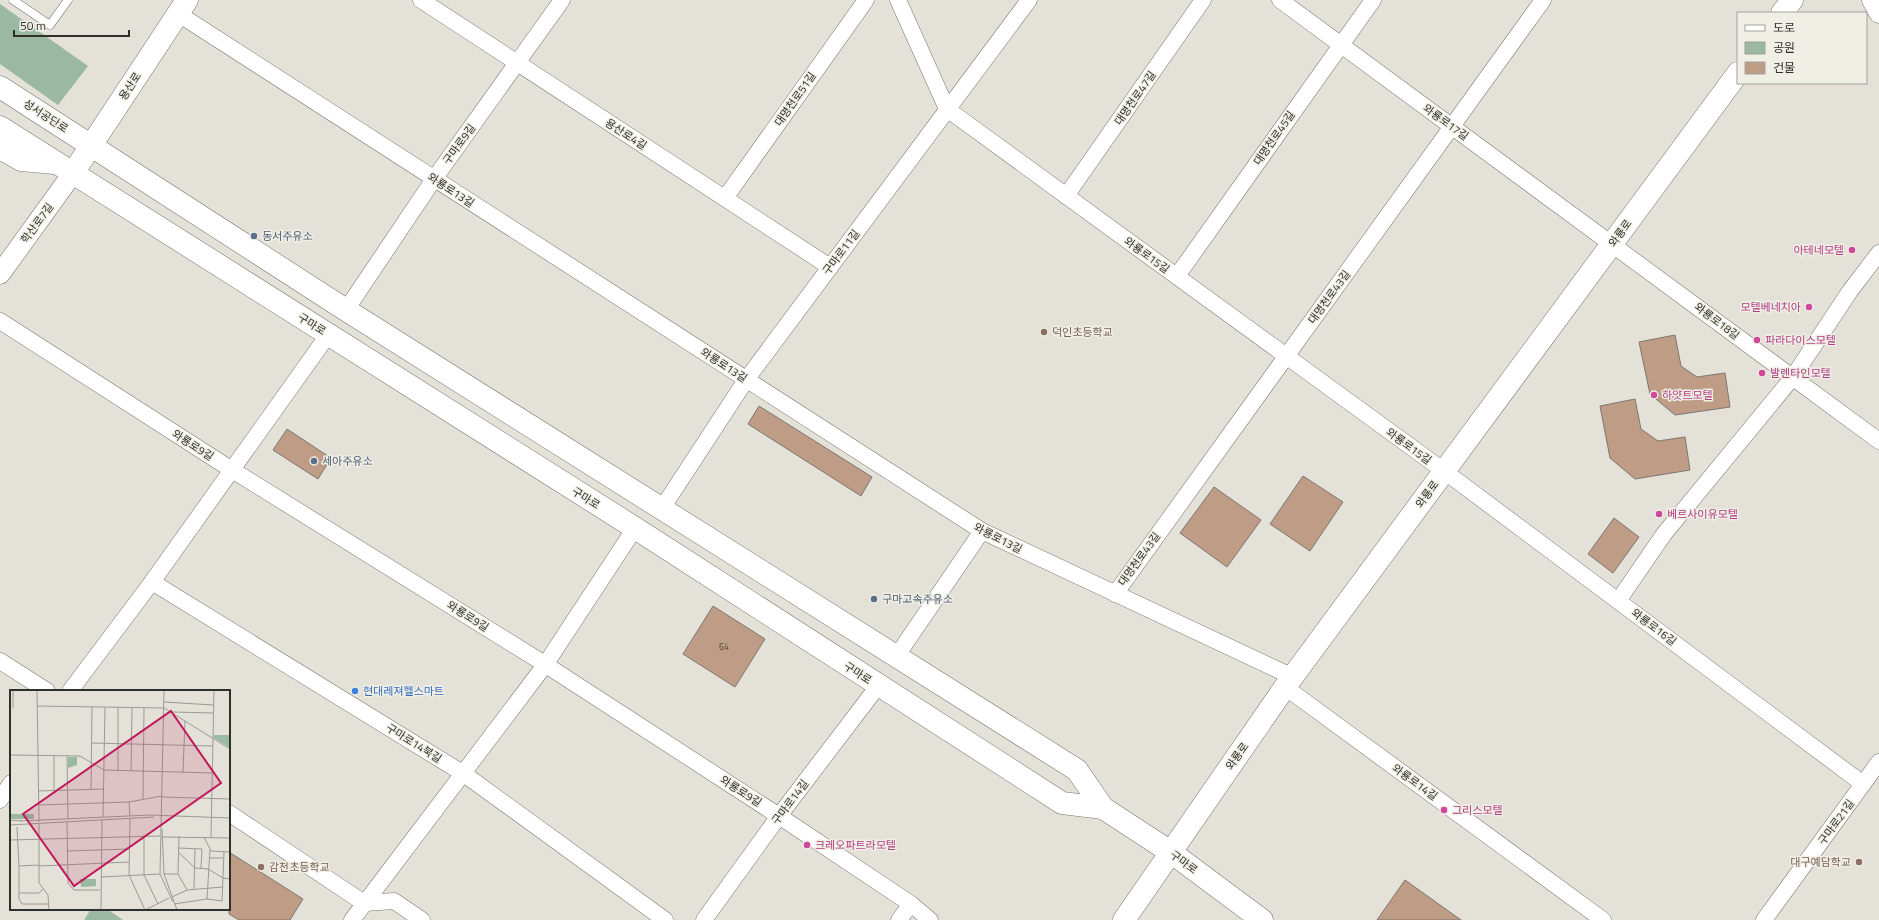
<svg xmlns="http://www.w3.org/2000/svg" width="1879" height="920" font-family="'Titillium Web','Noto Sans KR',sans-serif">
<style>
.green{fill:#9bb8a3}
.building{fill:#be9c85;stroke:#7e7671}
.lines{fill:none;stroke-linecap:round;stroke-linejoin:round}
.service-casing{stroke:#77766d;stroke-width:9}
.minor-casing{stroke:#77766d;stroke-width:17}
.tertiary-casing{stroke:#77766d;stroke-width:21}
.secondary-casing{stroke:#77766d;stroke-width:23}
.service{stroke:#fff;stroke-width:8}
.minor{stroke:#fff;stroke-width:16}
.tertiary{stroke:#fff;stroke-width:20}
.secondary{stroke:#fff;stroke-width:22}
.service-dot{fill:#5c6f8a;stroke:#f0efe5;stroke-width:1.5}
.hotel-dot{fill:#d1479c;stroke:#f0efe5;stroke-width:1.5}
.education-dot{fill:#8d6e63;stroke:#f0efe5;stroke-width:1.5}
.shop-dot{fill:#3f7fe0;stroke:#f0efe5;stroke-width:1.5}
.labels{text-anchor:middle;stroke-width:3;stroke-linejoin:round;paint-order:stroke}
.number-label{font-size:9px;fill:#534a42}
.street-label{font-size:11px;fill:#2f2f2b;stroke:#f0efe5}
.service-label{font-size:11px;fill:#4e5e75;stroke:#f0efe5;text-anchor:start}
.hotel-label{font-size:11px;fill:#b23c85;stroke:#f0efe5;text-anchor:start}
.education-label{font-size:11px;fill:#785e54;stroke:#f0efe5;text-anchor:start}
.shop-label{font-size:11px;fill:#366cbe;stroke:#f0efe5;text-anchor:start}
.inset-road{fill:none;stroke:#9b9a93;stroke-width:1}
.view{fill:#c2185b;fill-opacity:0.15;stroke:#c2185b;stroke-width:2}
.inset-edge{fill:none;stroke:#2f2f2b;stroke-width:2}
</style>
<rect width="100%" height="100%" fill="#e3e1d8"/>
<!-- green -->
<g class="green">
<path d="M0,4L88,66L58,105L0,64Z"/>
<path d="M91,909H107L123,920H84Z"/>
</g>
<!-- building -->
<g class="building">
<path d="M1675,335L1681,366L1697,377L1725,373L1730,407L1675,415L1650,394L1639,342Z"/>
<path d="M1635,399L1641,429L1658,441L1685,437L1690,470L1635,479L1610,458L1600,406Z"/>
<path d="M759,406L872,477L861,496L748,424Z"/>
<path d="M287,429L331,458L318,479L273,450Z"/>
<path d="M1303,476L1343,502L1310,551L1270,524Z"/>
<path d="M1214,487L1261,520L1227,567L1180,533Z"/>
<path d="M1614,518L1639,537L1613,573L1588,554Z"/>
<path d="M713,606L765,639L735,687L683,654Z"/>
<path d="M229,852L303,899L290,920H239L229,914Z"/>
<path d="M1405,880L1461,920H1377Z"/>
</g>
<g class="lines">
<!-- service casing -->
<g class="service-casing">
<path id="service" d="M13,0L50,25L68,0"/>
</g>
<!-- minor casing -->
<g class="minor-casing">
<g id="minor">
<path d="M421,0L830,267"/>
<path d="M898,0L947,109L1444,471L1863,784"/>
<path d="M1280,0L1879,441"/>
<path d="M177,13L982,531L1293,677"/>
<path d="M1066,196L1203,0"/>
<path d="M725,198L866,0"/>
<path d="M1177,276L1373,0"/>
<path d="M346,310L434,179L562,0"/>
<path d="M0,321L229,468L543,663L779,816L911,904L930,920"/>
<path d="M661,510L746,380L1029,0"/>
<path d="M152,582L464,774L665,920"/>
<path d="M1115,594L1543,0"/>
<path d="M1618,601L1664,534L1793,377L1850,291L1879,253"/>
<path d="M896,657L982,531"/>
<path d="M0,661L47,691"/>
<path d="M1285,687L1603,920"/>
<path d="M70,691L152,582L328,335"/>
<path d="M0,800L11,783"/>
<path d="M229,813L364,903L394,901L422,920"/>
<path d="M352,920L545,665L635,528"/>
<path d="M704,920L779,816L878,686"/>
<path d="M899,920L911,904"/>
<path d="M1764,920L1879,762"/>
</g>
</g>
<!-- tertiary casing -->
<g class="tertiary-casing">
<g id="tertiary">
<path d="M1872,0L1879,13"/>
<path d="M0,274L73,173"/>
</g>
</g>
<!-- secondary casing -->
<g class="secondary-casing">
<g id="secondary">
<path d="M1782,13L1792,0"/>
<path d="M0,87L346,310L1077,770L1103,808L1172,853L1262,920"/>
<path d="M0,127L635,528L1062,803L1103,808"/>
<path d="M0,148L21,160L55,163"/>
<path d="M73,173L187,0"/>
<path d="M1124,920L1285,687L1738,73"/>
</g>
</g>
<!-- service -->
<use href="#service" class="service"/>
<!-- minor -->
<use href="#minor" class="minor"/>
<!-- tertiary -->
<use href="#tertiary" class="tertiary"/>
<!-- secondary -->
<use href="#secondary" class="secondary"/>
</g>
<!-- markers -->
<g class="service-dot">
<circle cx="254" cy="236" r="4"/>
<circle cx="314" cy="461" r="4"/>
<circle cx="874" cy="599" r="4"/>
</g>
<g class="hotel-dot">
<circle cx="1852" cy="250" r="4"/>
<circle cx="1809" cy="307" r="4"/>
<circle cx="1757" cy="340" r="4"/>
<circle cx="1762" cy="373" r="4"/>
<circle cx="1654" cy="395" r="4"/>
<circle cx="1659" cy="514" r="4"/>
<circle cx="1444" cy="810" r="4"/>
<circle cx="807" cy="845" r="4"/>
</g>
<g class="education-dot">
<circle cx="1044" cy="332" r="4"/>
<circle cx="1859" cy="862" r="4"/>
<circle cx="261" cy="867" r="4"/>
</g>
<circle class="shop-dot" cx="355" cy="691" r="4"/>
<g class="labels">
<!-- number labels -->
<g class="number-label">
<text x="724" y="650">64</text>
</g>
<!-- street labels -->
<g class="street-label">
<text transform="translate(130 86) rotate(-57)" y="4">용산로</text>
<text transform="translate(1135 98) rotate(-55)" y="4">대명천로47길</text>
<text transform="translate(795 99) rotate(-55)" y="4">대명천로51길</text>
<text transform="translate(46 116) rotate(33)" y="4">성서공단로</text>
<text transform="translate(1446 122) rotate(36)" y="4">와룡로17길</text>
<text transform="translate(626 134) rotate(33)" y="4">용산로4길</text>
<text transform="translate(1274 138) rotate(-55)" y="4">대명천로45길</text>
<text transform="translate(459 144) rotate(-54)" y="4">구마로9길</text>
<text transform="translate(451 190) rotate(33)" y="4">와룡로13길</text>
<text transform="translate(37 223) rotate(-54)" y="4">학산로7길</text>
<text transform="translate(1620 233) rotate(-54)" y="4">와룡로</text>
<text transform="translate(841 252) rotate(-53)" y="4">구마로11길</text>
<text transform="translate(1147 255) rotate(36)" y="4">와룡로15길</text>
<text transform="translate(1329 297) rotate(-54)" y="4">대명천로43길</text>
<text transform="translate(1717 321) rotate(37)" y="4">와룡로18길</text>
<text transform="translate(312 324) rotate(32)" y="4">구마로</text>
<text transform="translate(724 365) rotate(33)" y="4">와룡로13길</text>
<text transform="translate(193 445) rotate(33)" y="4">와룡로9길</text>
<text transform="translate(1409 446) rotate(36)" y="4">와룡로15길</text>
<text transform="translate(1427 494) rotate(-54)" y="4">와룡로</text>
<text transform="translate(586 498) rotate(32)" y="4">구마로</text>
<text transform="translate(998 538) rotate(27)" y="4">와룡로13길</text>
<text transform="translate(1139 559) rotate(-54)" y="4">대명천로43길</text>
<text transform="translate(468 616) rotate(32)" y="4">와룡로9길</text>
<text transform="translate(1654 627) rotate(37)" y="4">와룡로16길</text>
<text transform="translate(858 673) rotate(33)" y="4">구마로</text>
<text transform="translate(414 743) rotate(32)" y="4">구마로14북길</text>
<text transform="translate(1237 756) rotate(-55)" y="4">와룡로</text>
<text transform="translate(1415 782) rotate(36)" y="4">와룡로14길</text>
<text transform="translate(741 791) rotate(33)" y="4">와룡로9길</text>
<text transform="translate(790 802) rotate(-53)" y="4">구마로14길</text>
<text transform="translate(1836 822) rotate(-54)" y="4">구마로21길</text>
<text transform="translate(1184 862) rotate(36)" y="4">구마로</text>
</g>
<!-- service labels -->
<g class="service-label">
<text x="262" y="240">동서주유소</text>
<text x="322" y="465">세아주유소</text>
<text x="882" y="603">구마고속주유소</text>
</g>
<!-- hotel labels -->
<g class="hotel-label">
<text x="1844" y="254" text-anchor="end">아테네모텔</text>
<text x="1801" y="311" text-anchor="end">모텔베네치아</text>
<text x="1765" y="344">파라다이스모텔</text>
<text x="1770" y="377">발렌타인모텔</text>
<text x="1662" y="399">하얏트모텔</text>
<text x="1667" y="518">베르사이유모텔</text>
<text x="1452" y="814">그리스모텔</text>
<text x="815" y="849">크레오파트라모텔</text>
</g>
<!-- education labels -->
<g class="education-label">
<text x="1052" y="336">덕인초등학교</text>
<text x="1851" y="866" text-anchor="end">대구예담학교</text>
<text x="269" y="871">감천초등학교</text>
</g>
<!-- shop labels -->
<g class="shop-label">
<text x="363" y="695">현대레져헬스마트</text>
</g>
</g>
<!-- overview -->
<g transform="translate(10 690)">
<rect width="220" height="220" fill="#e3e1d8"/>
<path d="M204,45H220V58L204,48ZM58,67H67V75L58,78ZM0,124H24V129H3L0,128ZM70,189H86V196L71,197Z" fill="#9bb8a3"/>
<path class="inset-road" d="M3,0V18M27,0L29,132M154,0L150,184L163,212M154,12L203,15M27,16L154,18L220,59M163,22L203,23M82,53L203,56M0,65L70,66L94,80L202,83M44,66V101M57,66L58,129M108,81V17M121,81L122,18M173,82L175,31M81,100L82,17M28,101L93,99M152,107L220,109M133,109L134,18M119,112L120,126M29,115L119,112L152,106M93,127L95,17M120,129L119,185L135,220L159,208M0,130L12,131M10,131L140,125L220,128M57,132L58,193L64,200H90M29,134V193L38,205L39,220M0,135L144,127M7,137L9,176M152,139L154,184L167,220M134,145V185L148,214M169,146L168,184L177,200M153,147L220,148M194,147L201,161L220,162M201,147L204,0M0,150L150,146M168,158L192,159L191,178M57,161L119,159M168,162L185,178L198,179L213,188L220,189M200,168H213M29,175L9,176V209L12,214H38M29,176L119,172M154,184H168M91,187L150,184M184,199L185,159M9,203H29L33,199M162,207L177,200L213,197M197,209L200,160M164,214L197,209L212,211L214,162M91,220L92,130"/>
<path class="view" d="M161,21L211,93L64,196L13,124Z"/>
<rect width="220" height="220" class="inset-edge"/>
</g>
<!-- legend -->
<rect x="1737" y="12" width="130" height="72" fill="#f0efe5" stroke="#a3a29b"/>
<rect x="1745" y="25" width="20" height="6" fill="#ffffff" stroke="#a3a29b"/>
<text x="1773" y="32" font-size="12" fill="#2f2f2b">도로</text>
<rect x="1745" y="42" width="20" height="12" fill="#9bb8a3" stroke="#a3a29b"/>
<text x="1773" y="52" font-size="12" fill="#2f2f2b">공원</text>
<rect x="1745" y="62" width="20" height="12" fill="#be9c85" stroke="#a3a29b"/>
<text x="1773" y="72" font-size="12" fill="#2f2f2b">건물</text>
<!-- scale -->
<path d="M14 30v6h115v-6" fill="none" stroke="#2f2f2b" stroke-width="2"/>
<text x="20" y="30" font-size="12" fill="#2f2f2b" stroke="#f0efe5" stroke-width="3" paint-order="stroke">50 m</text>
</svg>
